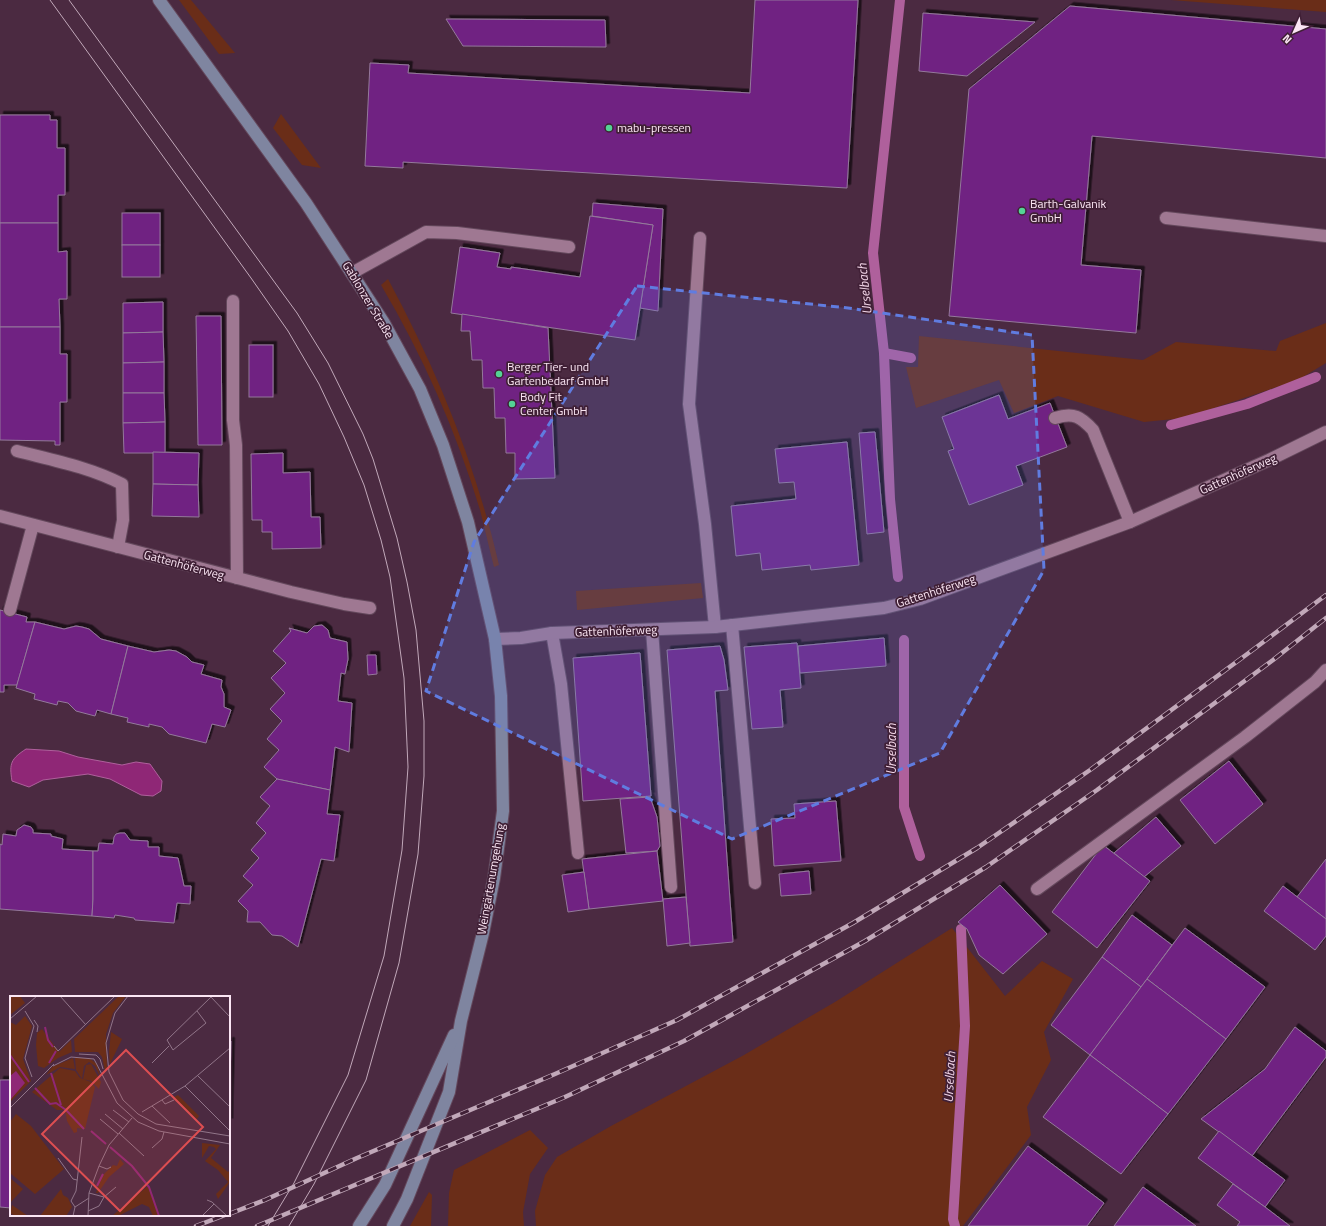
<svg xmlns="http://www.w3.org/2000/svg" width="1326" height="1226" font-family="'Titillium Web',sans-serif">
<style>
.green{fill:#6a2d18}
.water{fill:#8f2776;stroke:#af609c}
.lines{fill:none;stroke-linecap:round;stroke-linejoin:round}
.stream{stroke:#af609c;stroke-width:10}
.building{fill:#6f2182;stroke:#94799b;filter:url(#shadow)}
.service-casing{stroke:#64485c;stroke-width:14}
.minor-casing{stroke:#64485c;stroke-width:14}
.secondary-casing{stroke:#64485c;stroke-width:14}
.service{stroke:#9f7892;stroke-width:12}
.minor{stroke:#9f7892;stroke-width:12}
.secondary{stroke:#7f85a0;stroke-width:12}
.tram{stroke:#c1a8b9;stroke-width:1}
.rail-casing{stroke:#c1a8b9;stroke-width:4.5}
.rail{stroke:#402036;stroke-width:3;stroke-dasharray:9;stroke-linecap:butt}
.marked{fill:#607ce0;fill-opacity:0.2;stroke:#607ce0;stroke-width:3;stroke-dasharray:8 5;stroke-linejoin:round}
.poi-dot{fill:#54d395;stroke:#402036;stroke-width:1.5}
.labels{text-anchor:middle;stroke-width:3.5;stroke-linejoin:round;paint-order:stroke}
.poi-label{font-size:12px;fill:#fbe6f4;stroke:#402036;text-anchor:start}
.street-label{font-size:12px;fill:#fbe6f4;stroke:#402036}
.water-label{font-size:13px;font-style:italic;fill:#f2d6e8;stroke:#402036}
.inset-river{fill:none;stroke:#8f2776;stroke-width:2}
.inset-road{fill:none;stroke:#917589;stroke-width:1}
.view{fill:#dd4e51;fill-opacity:0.15;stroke:#dd4e51;stroke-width:2}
.inset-edge{fill:none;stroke:#fbe6f4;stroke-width:2}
</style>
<defs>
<filter id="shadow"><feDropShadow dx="3.5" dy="-3.5" stdDeviation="0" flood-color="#0009"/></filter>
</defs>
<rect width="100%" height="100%" fill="#4b2a41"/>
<!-- green -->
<g class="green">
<path d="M179,0H191L235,53L219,54Z"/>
<path d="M1171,0H1326V12Z"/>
<path d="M281,114L321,168L302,165L273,128Z"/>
<path d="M388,279C437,370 476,465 499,565L494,567C489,548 485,529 480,510C456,431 423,356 381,285Z"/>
<path d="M1326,323V363L1298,380L1184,418L1144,422L1058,396L1014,413L999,380L916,408L906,367H918L919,336L1143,360L1176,342L1276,351L1280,341Z"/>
<path d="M701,583L703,598L577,610L576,591Z"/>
<path d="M952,928L1005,996L1042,961L1073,979L1044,1032L1051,1060L1027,1107L1031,1135L963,1226H536L535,1211L545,1175L557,1157L611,1126L744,1055L835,1002Z"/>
<path d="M530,1130L548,1148L530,1174L523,1212L524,1226H448L449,1193L454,1170Z"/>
<path d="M429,1192L432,1195L431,1226H410Z"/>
</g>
<!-- water -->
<path class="water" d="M26,749L59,751L78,757L122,765L136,762L150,764L162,781L161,791L153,796L141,795L110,779L88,774L43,780L29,787L12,781C9,763 11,759 26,749Z"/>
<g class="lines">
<!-- stream -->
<g class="stream">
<path d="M884,353L911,358"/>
<path d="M1171,425L1247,404L1316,377"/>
<path d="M898,577L890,499L884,353L873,253L900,0"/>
<path d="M904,640V807L920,856"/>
<path d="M955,1226L953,1219L965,1026L961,929"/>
</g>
</g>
<!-- building -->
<g class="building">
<path d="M755,0H858L847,188L403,162V168L365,166L370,63L409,65L408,73L750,93Z"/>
<path d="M1070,6L1326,29V158L1092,136L1081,265L1141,270L1136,333L949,316L969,89Z"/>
<path d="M923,13L1035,22L967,76L919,71Z"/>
<path d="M446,19L605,20L606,47L463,46Z"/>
<path d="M0,115H50V120H57V148H65V195H58V223H0Z"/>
<path d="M593,203L663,209L658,311L640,308L653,225L592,216Z"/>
<rect x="122" y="213" width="38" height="32"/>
<path d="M590,216L653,225L635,340L451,313L460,247L500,253L497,267L511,269V267L580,277Z"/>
<path d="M0,223H58V252L67,251V299H59L60,327H0Z"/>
<rect x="122" y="245" width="38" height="32"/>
<path d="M163,302V332L123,333V303Z"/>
<path d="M462,314L548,328L555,478L515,479V453H506L505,418H495L494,388H483L482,360H472L470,331H461Z"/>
<path d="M196,316H221L222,445H198Z"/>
<path d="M0,327H60V354H67V402H60V445H55V441L0,440Z"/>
<path d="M163,332L164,362L123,363V333Z"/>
<rect x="249" y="345" width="24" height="52"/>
<path d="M164,362V393H123V363Z"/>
<path d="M123,393H164L165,422L123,423Z"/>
<path d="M999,395L1008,419L1050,403L1067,447L1016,466L1023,485L969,505L948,451L954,449L942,417Z"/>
<path d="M165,422V453H124L123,423Z"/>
<path d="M875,432L884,532L867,534L859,433Z"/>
<path d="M847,442L859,565L811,570L810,565L762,570L760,553L736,556L731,506L796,499L794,482L779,483L775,449Z"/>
<path d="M153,452L199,453L198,485L153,484Z"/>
<path d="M283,453V473L310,472L311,517H320L321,548L272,549V532H262V520H252L251,454Z"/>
<path d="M153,484L198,485L199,517L152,516Z"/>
<path d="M0,610L27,617L26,622H35L17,685H4V692H0Z"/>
<path d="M35,622L64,629L76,626L82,627L89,629L101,639L128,646L111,714L97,710L95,716L76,711L68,703L58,701L57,705L34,699L35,694L16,688Z"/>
<path d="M322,625L328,630L330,638L347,642L348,659L345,674L341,673L338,701L352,703L349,752L335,747L330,790L277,779L264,767L279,750L267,739L282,721L270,709L285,693L271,678L286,663L273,651L291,631L289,628L307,633L314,626Z"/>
<path d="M884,638L886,666L800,673L798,646Z"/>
<path d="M797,643L801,688L780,690L783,727L752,729L744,647Z"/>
<path d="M128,646L154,652L169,650L176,651L187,657L192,662L204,665L201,674L222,680L221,687L224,694V707L231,710L225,727L212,724L206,743L169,734L162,727L149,724V727L127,722L128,718L111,714Z"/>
<path d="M720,646L724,660L728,690L715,691L733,942L690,946L667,650Z"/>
<path d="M640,653L651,796L583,801L573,658Z"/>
<path d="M367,655H376L377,674L368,675Z"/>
<path d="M1229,761L1263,804L1215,844L1180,800Z"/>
<path d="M277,779L330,790L327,814L340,815L334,861L321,859L298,947L282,936L272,935L260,922H247L248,911L238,901L253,885L243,876L259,858L251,850L266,833L256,823L270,806L260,797Z"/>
<path d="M650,797L657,817L660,846L657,851L626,853L620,799Z"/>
<path d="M836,801L841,861L774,866L771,819L795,818L794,804Z"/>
<path d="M1156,817L1181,846L1144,877L1114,853Z"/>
<path d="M24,825L31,827L33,830V833L51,834V836L63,839L62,849L93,851V899L92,916L0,909V844L2,845L3,834L16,836L17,830Z"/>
<path d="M120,833H125L130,840L148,841V847H159V856L178,858L184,886H191L190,904L177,903L174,923L135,920L134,918L115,915L114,918L92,916L93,899V851H98L99,843L113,844L114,837L116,834Z"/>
<path d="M1103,845L1150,881L1097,948L1052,912Z"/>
<path d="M657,851L663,901L589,909L582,859Z"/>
<path d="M1326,859V919L1297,897Z"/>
<path d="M809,871L811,894L781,896L779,874Z"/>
<path d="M584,872L589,909L568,912L562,875Z"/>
<path d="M1000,885L1047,934L1003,974L979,955L967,929L958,922Z"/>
<path d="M1283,886L1326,919V936L1315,950L1264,911Z"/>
<path d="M686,897L690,943L667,946L663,899Z"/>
<path d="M1132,915L1172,945L1141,987L1102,957Z"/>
<path d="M1185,928L1265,987L1226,1039L1147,979Z"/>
<path d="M1102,957L1141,987L1090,1055L1051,1025Z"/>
<path d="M1147,979L1226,1039L1168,1114L1090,1055Z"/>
<path d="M1295,1027L1326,1051V1057L1252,1156L1201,1119L1265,1069Z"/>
<path d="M229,1041H231L229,1122Z"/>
<path d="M1090,1055L1168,1114L1121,1174L1043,1117Z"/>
<path d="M0,1080H11V1208L0,1207Z"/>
<path d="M1219,1131L1285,1180L1265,1207L1198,1158Z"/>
<path d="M1028,1146L1104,1203L1087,1226H968Z"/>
<path d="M1233,1184L1265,1207L1290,1226H1237L1240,1222L1217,1205Z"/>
<path d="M1143,1187L1196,1226H1114Z"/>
</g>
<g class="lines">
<!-- service casing -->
<g class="service-casing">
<g id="service">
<path d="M1166,218L1326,236"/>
<path d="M700,238L689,404L705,524L715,627"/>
<path d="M352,273L426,232L457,233L569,247"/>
<path d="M233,301V420L236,445L237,578"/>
<path d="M1055,418C1074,412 1081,417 1093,430L1130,522"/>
<path d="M17,451C52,460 89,467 122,484L123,520L118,547"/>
<path d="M10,610L33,525"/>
<path d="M732,625L755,883"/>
<path d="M652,630L671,887"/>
<path d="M552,633L561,684L578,853"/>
<path d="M1037,889L1245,737L1315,682L1326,670"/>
</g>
</g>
<!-- minor casing -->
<g class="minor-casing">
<g id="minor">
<path d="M0,516L291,592L344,604L370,608"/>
<path d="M495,639L521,638L552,633L715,627L884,608L920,599L1130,522L1269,460L1326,432"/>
</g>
</g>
<!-- secondary casing -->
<g class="secondary-casing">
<g id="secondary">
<path d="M159,0L306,203L384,323L420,389L443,445L468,522L495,639L501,696L503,811L494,878L483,933L461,1021L449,1092L407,1199L393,1226"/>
<path d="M359,1226L385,1185L454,1035"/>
</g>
</g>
<!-- service -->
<use href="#service" class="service"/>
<!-- minor -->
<use href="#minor" class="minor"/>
<!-- secondary -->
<use href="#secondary" class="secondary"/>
<!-- tram -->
<g class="tram">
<path d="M50,0L251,278L288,331L319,384L344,437L364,485L381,540L390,577L404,678L408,767L402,850L384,956L348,1075L294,1183L268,1226"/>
<path d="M69,0L297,313L328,363L363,434L373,459L397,538L407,582L416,630L424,721V776L418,854L399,963L366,1080L314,1184L289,1226"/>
</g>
<!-- rail casing -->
<g class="rail-casing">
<g id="rail">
<path d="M229,1214L265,1200L357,1158L555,1074L677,1020L853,923L977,848L1090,770L1254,649L1326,595"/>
<path d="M196,1226L225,1215"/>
<path d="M257,1226L565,1097L684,1041L865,941L986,867L1097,790L1273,660L1326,618"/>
</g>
</g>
<!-- rail -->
<use href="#rail" class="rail"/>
</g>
<!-- marked area -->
<path class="marked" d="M637,286L848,308L1032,335L1044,570L940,753L732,839L426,691L474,542Z"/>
<!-- markers -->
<g class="poi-dot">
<circle cx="609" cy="128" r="4"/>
<circle cx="1022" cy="211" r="4"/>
<circle cx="499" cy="374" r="4"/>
<circle cx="512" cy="404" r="4"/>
</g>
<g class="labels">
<!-- poi labels -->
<g class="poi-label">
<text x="617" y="132">mabu-pressen</text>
<text x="1030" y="208">Barth-Galvanik<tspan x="1030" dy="14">GmbH</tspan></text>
<text x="507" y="371">Berger Tier- und<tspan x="507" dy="14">Gartenbedarf GmbH</tspan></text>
<text x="520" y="401">Body Fit<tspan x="520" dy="14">Center GmbH</tspan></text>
</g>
<!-- street labels -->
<g class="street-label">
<text transform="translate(368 300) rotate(59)" y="4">Gablonzer Straße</text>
<text transform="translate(1238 474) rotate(-24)" y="4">Gattenhöferweg</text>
<text transform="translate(184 565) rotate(15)" y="4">Gattenhöferweg</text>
<text transform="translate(936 591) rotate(-18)" y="4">Gattenhöferweg</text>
<text transform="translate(616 631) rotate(-2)" y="4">Gattenhöferweg</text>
<text transform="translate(491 879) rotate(-80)" y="4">Weingärtenumgehung</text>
</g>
<!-- water labels -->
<g class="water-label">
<text transform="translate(864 289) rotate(-96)" y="5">Urselbach</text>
<text transform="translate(891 749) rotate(-90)" y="5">Urselbach</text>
<text transform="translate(949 1077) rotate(-87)" y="5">Urselbach</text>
</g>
</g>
<!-- overview -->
<g transform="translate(10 996)">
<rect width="220" height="220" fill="#4b2a41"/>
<path d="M0,0H10L15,7L0,19ZM109,0H116L103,17L96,38L97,73L95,75L92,61L88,56H65L64,43ZM15,20L22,30L13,63L21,85L0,106V26L6,29ZM32,33L49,56L61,44L62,56L48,62L34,72L28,70L26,49L27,37ZM101,36L112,43L100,68L99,56ZM63,62L65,73L50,71L36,79L42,71ZM65,62H79L87,68L91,83L85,70L79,66L74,70L72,83L66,74ZM81,68L91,86L89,93L81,85L73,83L76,69ZM50,72L65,75L70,82L81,86L85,91L75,133L67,132V136L64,137L57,125L55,114H47L22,96ZM168,99L189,120L187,123L164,101ZM6,118L21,130L54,173L25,198L0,177V126ZM192,147L210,149L201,162L218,176L220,174V186L208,203L206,198L218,186L208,174L195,165L206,153L204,151L199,150L192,162ZM110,163L114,168L99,181L88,197H86L92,180L103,169L107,170ZM0,182L13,193L0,207ZM139,189L150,220H143L139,211L132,208L108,220H102ZM51,193L53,199L58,202L62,211L56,220H30ZM2,209L18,220H5L0,217Z" fill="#6a2d18"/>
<path d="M6,75L15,87L1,103L0,80Z" fill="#8f2776"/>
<path class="inset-river" d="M35,31L38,44L43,51M0,59L19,86M39,67L46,55M41,77L51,109M25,92L40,108L46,107L56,114L74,133M81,135L96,148M100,151L122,170L139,191L149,220M87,190L93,178"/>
<path class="inset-road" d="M50,0L76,29M118,0L105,17L96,47L99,76L113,104L128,118L146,128L220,140M200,0L220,21M15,15L24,30L15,62L22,81M187,15L196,27L163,54L157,44L201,1M0,23L27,0M24,24L28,30L27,36M44,50L48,55L105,0M69,58L86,59L90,63L93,73M142,67L159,50M43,70L61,61L84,63L107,107L128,126L149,135L220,148M188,80L220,111M175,90L220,135M152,104L155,108L164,104M142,110L160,127M0,112L44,68M103,114L119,126M132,116L175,90L220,52M95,118L113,133M90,123L108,138M109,137L134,160M142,152L152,143L154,136M48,162L63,183L67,184M89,170L97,173L101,171M79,197L94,201L106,191M197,204L202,206L217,220M65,211L61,205L66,195L72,141M78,215L89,210L94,201M63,220L65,211L79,202M78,220L79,197L89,170L99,149L122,122M192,220L204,208"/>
<path class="view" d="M116,54L193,131L110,215L32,138Z"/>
<rect width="220" height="220" class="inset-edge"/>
</g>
<!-- north arrow -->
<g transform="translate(1294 32) rotate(225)" stroke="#402036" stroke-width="3" paint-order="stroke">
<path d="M0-3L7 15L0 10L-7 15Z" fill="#fbe6f4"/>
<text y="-6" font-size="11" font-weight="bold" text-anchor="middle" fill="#fbe6f4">N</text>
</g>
</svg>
